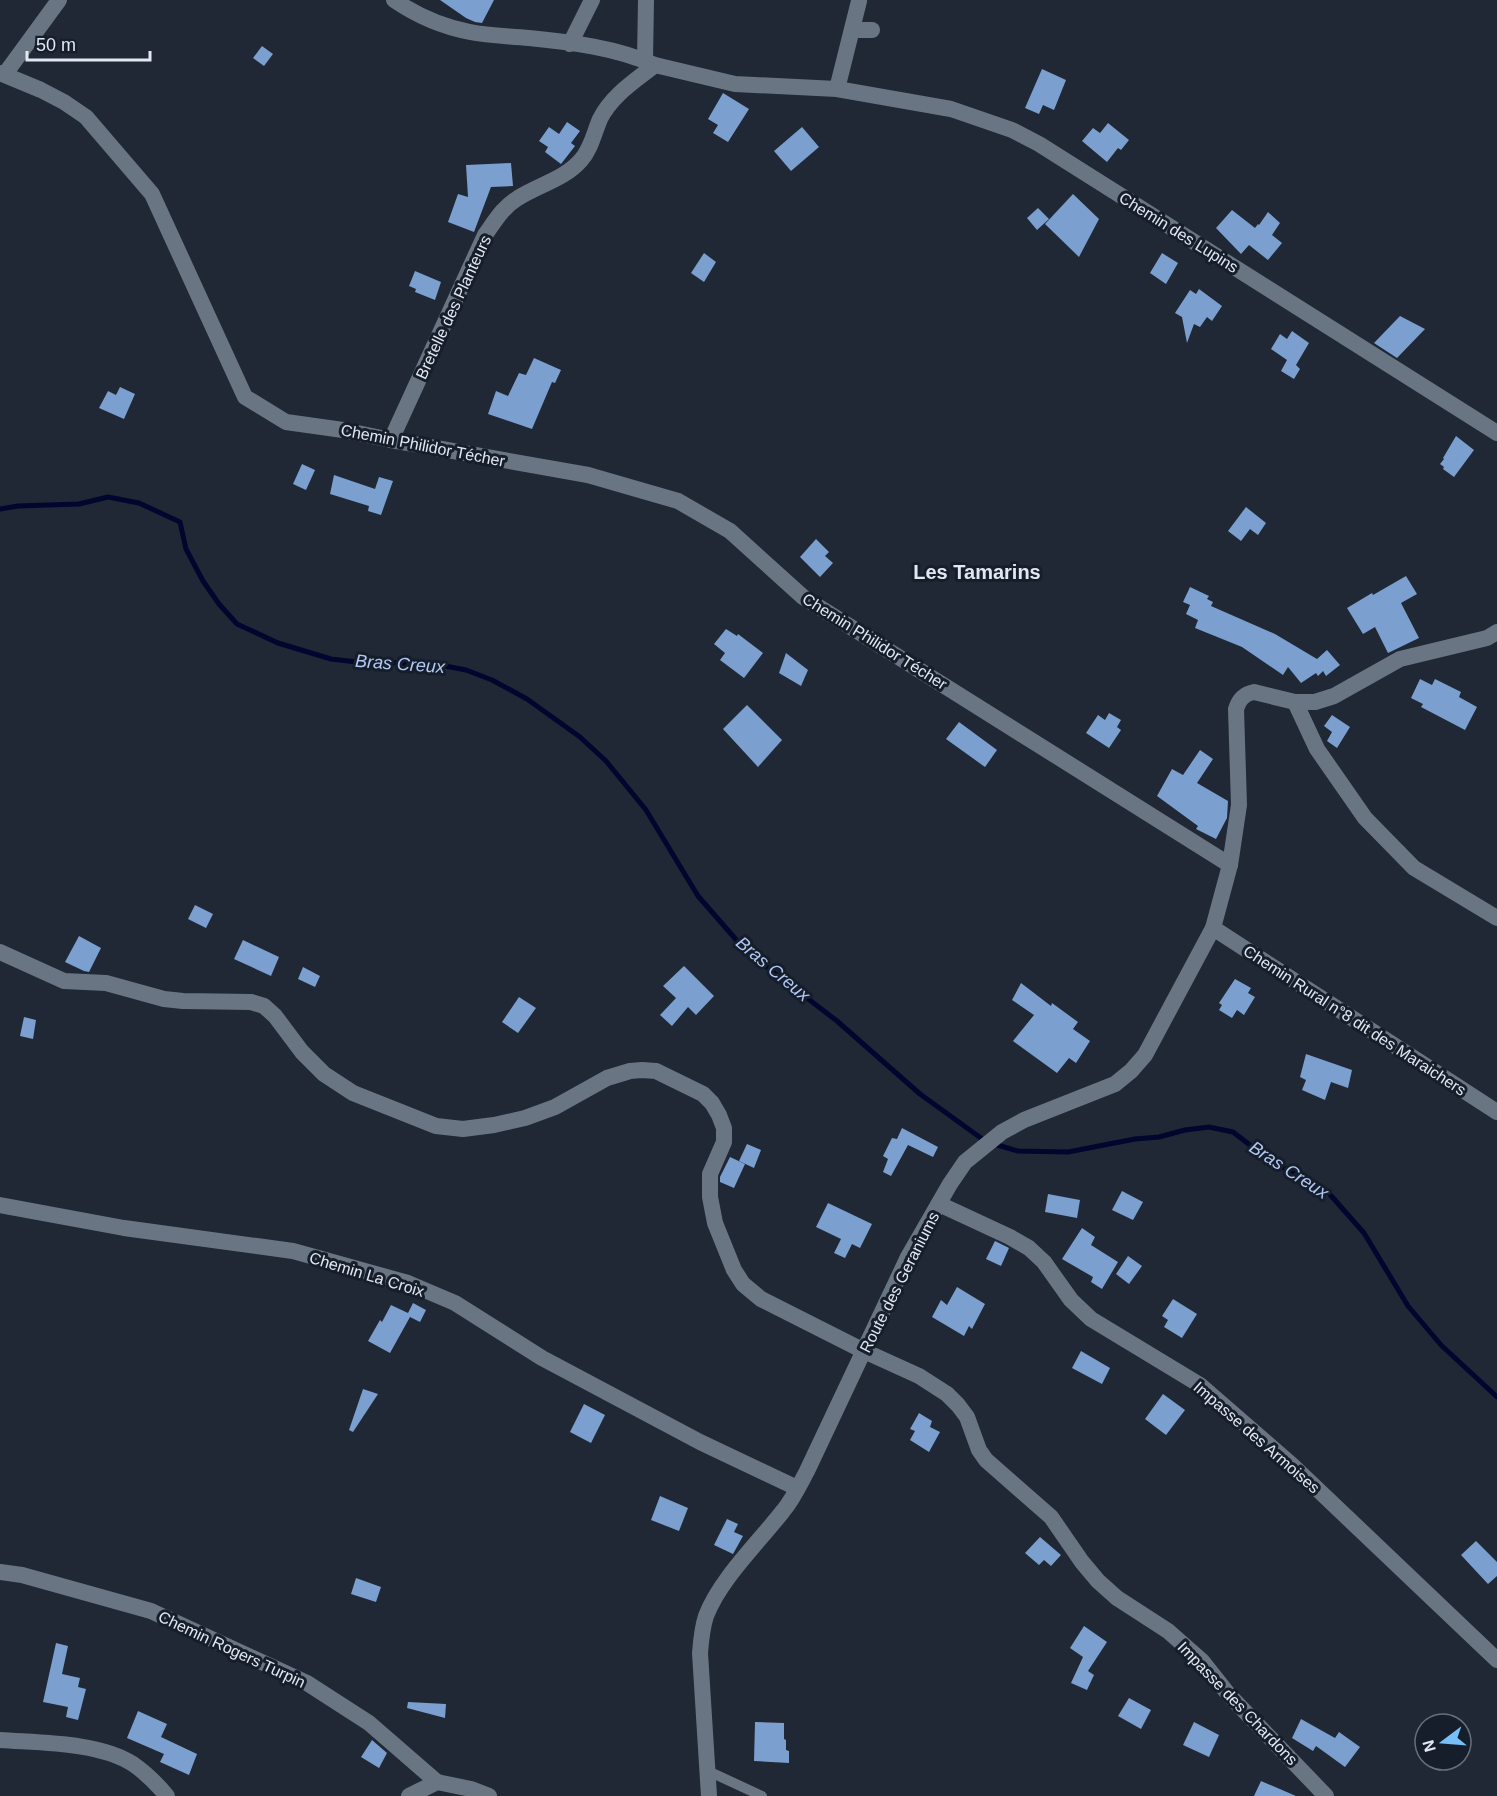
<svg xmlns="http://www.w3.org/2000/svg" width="1497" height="1796" font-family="Arial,sans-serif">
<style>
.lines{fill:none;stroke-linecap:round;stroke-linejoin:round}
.stream{stroke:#01062f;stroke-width:5}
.building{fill:#7b9fcf}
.service{stroke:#6a7584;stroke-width:10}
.minor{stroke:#6a7584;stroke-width:16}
.labels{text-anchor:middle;stroke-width:6;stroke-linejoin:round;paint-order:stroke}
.street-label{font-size:16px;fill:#e2e8f1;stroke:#151e2a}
.water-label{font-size:18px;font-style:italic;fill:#b3c8f5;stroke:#151e2a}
.quarter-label{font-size:20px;font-weight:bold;fill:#e2e8f1;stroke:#151e2a}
</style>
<rect width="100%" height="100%" fill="#1f2834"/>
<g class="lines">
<!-- stream -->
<g class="stream">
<path d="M0,509L18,506L79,504L108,497L139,503L180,522L186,549L203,581L219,604L237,624L278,643L331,659L357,662H382L440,665L466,670L492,680L527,699L580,737L606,761L646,810L698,896L746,951L837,1021L920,1094L985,1141"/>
<path d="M994,1144L1018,1151L1068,1152L1135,1139L1159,1137L1185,1130L1209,1127L1233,1132L1272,1162L1326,1190L1364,1233L1408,1306L1441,1345L1497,1397"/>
</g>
</g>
<!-- building -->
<g class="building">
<path d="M440,0H494L482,23L475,22L466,18Z"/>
<path d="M262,46L273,54L264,66L253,58Z"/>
<path d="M1042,69L1066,80L1054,110L1043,105L1039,114L1025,108Z"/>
<path d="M723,93L749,109L728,142L713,133L718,125L708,119Z"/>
<path d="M567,122L580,131L571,143L575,146L561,164L545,152L548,147L539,141L549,127L559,134Z"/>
<path d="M1108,123L1129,140L1121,150L1118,148L1107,162L1082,141L1093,128L1100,133Z"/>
<path d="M802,127L819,147L791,171L774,151Z"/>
<path d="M511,163L513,186L491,187L474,232L448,222L458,194L468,197L466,165Z"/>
<path d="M1073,194L1099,219L1079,257L1045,224Z"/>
<path d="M1038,208L1049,219L1037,230L1027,218Z"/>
<path d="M1232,210L1255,228L1258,224L1259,225L1268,212L1280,223L1272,235L1282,243L1268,260L1249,245L1241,254L1216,228Z"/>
<path d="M704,253L716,262L704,282L691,273Z"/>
<path d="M1162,253L1178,263L1166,284L1150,273Z"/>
<path d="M415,271L441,282L435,300L415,292L416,289L409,286Z"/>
<path d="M1199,289L1222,306L1212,321L1207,317L1200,327L1194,324L1187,343L1182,317L1175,313L1190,290L1196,294Z"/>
<path d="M1400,316L1425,329L1397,358L1374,343Z"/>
<path d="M1292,331L1309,343L1296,365L1300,369L1294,379L1281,371L1287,360L1271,349L1280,334L1287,339Z"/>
<path d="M534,358L561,370L555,383L552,382L532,429L488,414L496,391L508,396L519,373L526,375Z"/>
<path d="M120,387L135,394L124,419L99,408L108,391L116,395Z"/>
<path d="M1456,436L1474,450L1454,477L1443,469L1444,467L1440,464L1444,459L1443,458Z"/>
<path d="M302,464L315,470L306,490L293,484Z"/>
<path d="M334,475L375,489L379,477L393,481L381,515L368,511L369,506L330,494Z"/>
<path d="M1246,507L1266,523L1258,535L1250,529L1241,541L1228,531Z"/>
<path d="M816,539L829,552L825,556L833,563L820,577L800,557Z"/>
<path d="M1406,576L1417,594L1401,603L1419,638L1388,653L1375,627L1363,634L1347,608L1372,593L1373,595Z"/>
<path d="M1190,587L1209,596L1207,599L1213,602L1211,606L1275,634L1317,659L1327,650L1340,665L1326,676L1323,671L1318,676L1316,673L1301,683L1288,667L1283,675L1242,647L1195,628L1198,620L1186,614L1190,605L1183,602Z"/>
<path d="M726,629L737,636L738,634L763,653L744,678L720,660L725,653L714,644Z"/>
<path d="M786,653L808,670L801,686L779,673Z"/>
<path d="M1420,679L1432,685L1435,679L1461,692L1459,697L1477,707L1465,730L1421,707L1423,704L1411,698Z"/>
<path d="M747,705L782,740L758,767L723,729Z"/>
<path d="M1109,713L1121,720L1117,727L1121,730L1109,748L1086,733L1098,715L1105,720Z"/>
<path d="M1332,715L1350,727L1337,748L1327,741L1332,732L1324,726Z"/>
<path d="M959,722L997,750L985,767L946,739Z"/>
<path d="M1200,750L1213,759L1197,783L1228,801L1227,818L1216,839L1196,829L1198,826L1157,796L1172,769L1183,775Z"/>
<path d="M195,905L213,914L206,928L188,919Z"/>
<path d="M79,936L101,948L89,972L84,971L65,962Z"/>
<path d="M243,940L279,957L271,976L234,959Z"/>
<path d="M684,966L714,996L696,1015L688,1007L672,1026L660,1015L676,998L663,986Z"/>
<path d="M303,967L320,976L315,987L298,979Z"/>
<path d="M1235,979L1251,988L1248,993L1255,997L1244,1015L1237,1010L1232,1018L1219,1010L1222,1005L1219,1003Z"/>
<path d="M1021,983L1051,1006L1052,1003L1078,1022L1073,1029L1090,1041L1076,1063L1069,1058L1057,1073L1013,1041L1034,1015L1012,1000Z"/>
<path d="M519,997L536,1008L518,1033L502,1022Z"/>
<path d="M24,1017L36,1020L33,1039L20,1036Z"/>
<path d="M1306,1054L1352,1070L1348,1088L1331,1082L1325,1100L1302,1090L1306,1080L1300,1077Z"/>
<path d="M902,1128L938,1147L933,1157L908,1145L891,1176L883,1172L888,1159L883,1156L892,1138L897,1139Z"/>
<path d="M747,1144L761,1150L754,1168L739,1161Z"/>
<path d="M730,1157L745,1164L734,1188L720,1182V1177Z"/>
<path d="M1122,1191L1143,1202L1133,1220L1112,1210Z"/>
<path d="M1048,1194L1080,1200L1077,1218L1045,1212Z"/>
<path d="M828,1203L872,1224L860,1248L852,1244L845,1258L834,1253L841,1239L816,1227Z"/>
<path d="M1082,1228L1095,1237L1091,1245L1118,1262L1102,1289L1091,1282L1093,1277L1062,1259Z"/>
<path d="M995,1241L1009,1248L1001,1266L986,1259Z"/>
<path d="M1128,1256L1142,1266L1129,1284L1116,1274Z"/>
<path d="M957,1287L985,1304L972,1329L969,1326L964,1336L932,1317L941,1300L947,1305Z"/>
<path d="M1173,1299L1197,1314L1182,1338L1164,1327L1168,1320L1162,1316Z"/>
<path d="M413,1303L426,1310L420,1322L410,1317L390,1353L368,1341L380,1320L382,1322L391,1305L408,1313Z"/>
<path d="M1081,1351L1110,1368L1102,1384L1072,1368Z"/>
<path d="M363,1389L378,1394L353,1432L349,1430Z"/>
<path d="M1163,1394L1185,1410L1166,1435L1145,1419Z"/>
<path d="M584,1404L605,1415L591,1443L570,1432Z"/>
<path d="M919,1413L932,1421L930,1427L940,1432L929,1452L910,1440L915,1431L910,1429Z"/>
<path d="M660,1496L688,1508L679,1531L651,1520Z"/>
<path d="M727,1519L738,1524L734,1532L743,1536L733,1554L714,1545Z"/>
<path d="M1040,1537L1061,1555L1051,1566L1044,1560L1039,1565L1025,1553Z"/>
<path d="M1476,1541L1497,1562V1576L1488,1584L1461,1555Z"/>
<path d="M356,1578L381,1587L376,1602L351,1594Z"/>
<path d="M1084,1626L1107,1642L1088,1671L1094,1675L1087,1690L1071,1683L1083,1657L1070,1648Z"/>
<path d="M56,1643L68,1646L62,1674L80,1678L78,1687L86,1689L78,1720L66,1717L68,1707L43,1702Z"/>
<path d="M1129,1698L1151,1710L1141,1729L1118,1716Z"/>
<path d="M408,1702L446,1704L445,1718L407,1708Z"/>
<path d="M138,1711L167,1724L161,1737L197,1754L189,1775L160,1762L164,1754L127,1738Z"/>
<path d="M1301,1719L1335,1738L1339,1732L1360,1747L1345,1767L1316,1746L1313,1751L1292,1738Z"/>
<path d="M755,1722L784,1723V1739L786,1740V1750L789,1751V1763L754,1761Z"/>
<path d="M1194,1722L1219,1735L1209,1757L1183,1745Z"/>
<path d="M372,1740L387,1753L379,1768L361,1757Z"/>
<path d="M1261,1781L1296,1796H1254Z"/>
</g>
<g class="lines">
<!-- service -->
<path class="service" d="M708,1771L762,1796"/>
<!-- minor -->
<g class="minor">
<path d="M394,0C416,15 443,27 470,32C489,36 510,36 529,38C571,42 617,48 655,65L735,84L837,89L951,109L1012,130L1039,144L1497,433"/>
<path d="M852,30H872"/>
<path d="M570,44L592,0"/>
<path d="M645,60L646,0"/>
<path d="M0,73L41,90L64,102L86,117L152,194L245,397L286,422L343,430L391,440L588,475L678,501L730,531L803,597L1230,865"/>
<path d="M5,74L59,0"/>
<path d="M837,89L859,1"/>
<path d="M391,440L485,235C495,221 503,207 518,198C538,185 565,179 581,160C591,149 594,133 600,119C612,95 635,81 655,65"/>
<path d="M1295,702L1317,749L1365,818L1414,868L1497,918"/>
<path d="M1213,928L1497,1112"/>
<path d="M0,952L64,981L106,983L164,999L183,1001L251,1002L264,1006L275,1016L302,1052L324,1074L353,1093L436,1126L463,1129L494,1125L525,1118L555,1107L607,1078L630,1071L642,1070L656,1071L703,1094L712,1103L719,1115L724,1128V1142L710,1174V1197L715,1223L734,1270L743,1284L761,1299L864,1351L919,1376L947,1394L958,1405L967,1417L979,1450L986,1460L1051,1517L1082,1562L1098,1581L1117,1598L1168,1631L1202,1661L1229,1695L1326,1796"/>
<path d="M939,1204L1010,1237L1029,1248L1044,1262L1071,1300L1091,1319L1200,1385L1292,1465L1497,1660"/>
<path d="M0,1205L124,1228L293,1251L408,1283L455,1303L542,1358L700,1442L797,1488"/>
<path d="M0,1572L22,1575L151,1611L307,1683L369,1723L437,1782"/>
<path d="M0,1740C40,1743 99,1742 133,1764C146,1773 157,1784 167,1796"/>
<path d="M409,1796L437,1782L471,1789L489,1796"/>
<path d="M709,1796L700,1653C701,1640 702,1628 706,1616C720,1579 759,1542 783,1511C793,1499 800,1484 807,1471L908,1257L950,1184L965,1162L1002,1132L1024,1120L1115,1084L1131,1071L1145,1055L1213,928L1230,865L1239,805L1236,709C1239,699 1244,694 1254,692L1295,702H1315L1334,696L1400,659L1487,638L1497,632"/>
</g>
</g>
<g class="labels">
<!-- street labels -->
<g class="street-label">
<text transform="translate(1179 232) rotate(32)" y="6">Chemin des Lupins</text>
<text transform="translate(453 307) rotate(-65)" y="6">Bretelle des Planteurs</text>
<text transform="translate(423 445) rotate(11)" y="6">Chemin Philidor Técher</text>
<text transform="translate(875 641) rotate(32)" y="6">Chemin Philidor Técher</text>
<text transform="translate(1355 1020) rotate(33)" y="6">Chemin Rural n°8 dit des Maraichers</text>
<text transform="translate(367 1274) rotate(17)" y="6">Chemin La Croix</text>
<text transform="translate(899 1282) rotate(-63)" y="6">Route des Geraniums</text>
<text transform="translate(1257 1437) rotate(41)" y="6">Impasse des Armoises</text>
<text transform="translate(232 1649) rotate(25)" y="6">Chemin Rogers Turpin</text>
<text transform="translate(1238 1703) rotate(46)" y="6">Impasse des Chardons</text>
</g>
<!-- water labels -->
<g class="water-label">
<text transform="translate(400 664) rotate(4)" y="6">Bras Creux</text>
<text transform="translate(773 969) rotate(40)" y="6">Bras Creux</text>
<text transform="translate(1289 1170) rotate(33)" y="6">Bras Creux</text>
</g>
<!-- quarter labels -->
<g class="quarter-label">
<text x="977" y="579">Les Tamarins</text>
</g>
</g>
<!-- north arrow -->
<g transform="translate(1443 1742) rotate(254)"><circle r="28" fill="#151e2a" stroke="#676f7a" stroke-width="1.5"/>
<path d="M0-4.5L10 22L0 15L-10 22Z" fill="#76c0f7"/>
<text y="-9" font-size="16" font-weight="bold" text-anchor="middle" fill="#e2e8f1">N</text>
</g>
<!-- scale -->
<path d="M27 51v9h123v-9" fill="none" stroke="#e2e8f1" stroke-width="3"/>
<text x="36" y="51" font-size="18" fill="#e2e8f1" stroke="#151e2a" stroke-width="4.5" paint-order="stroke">50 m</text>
</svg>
